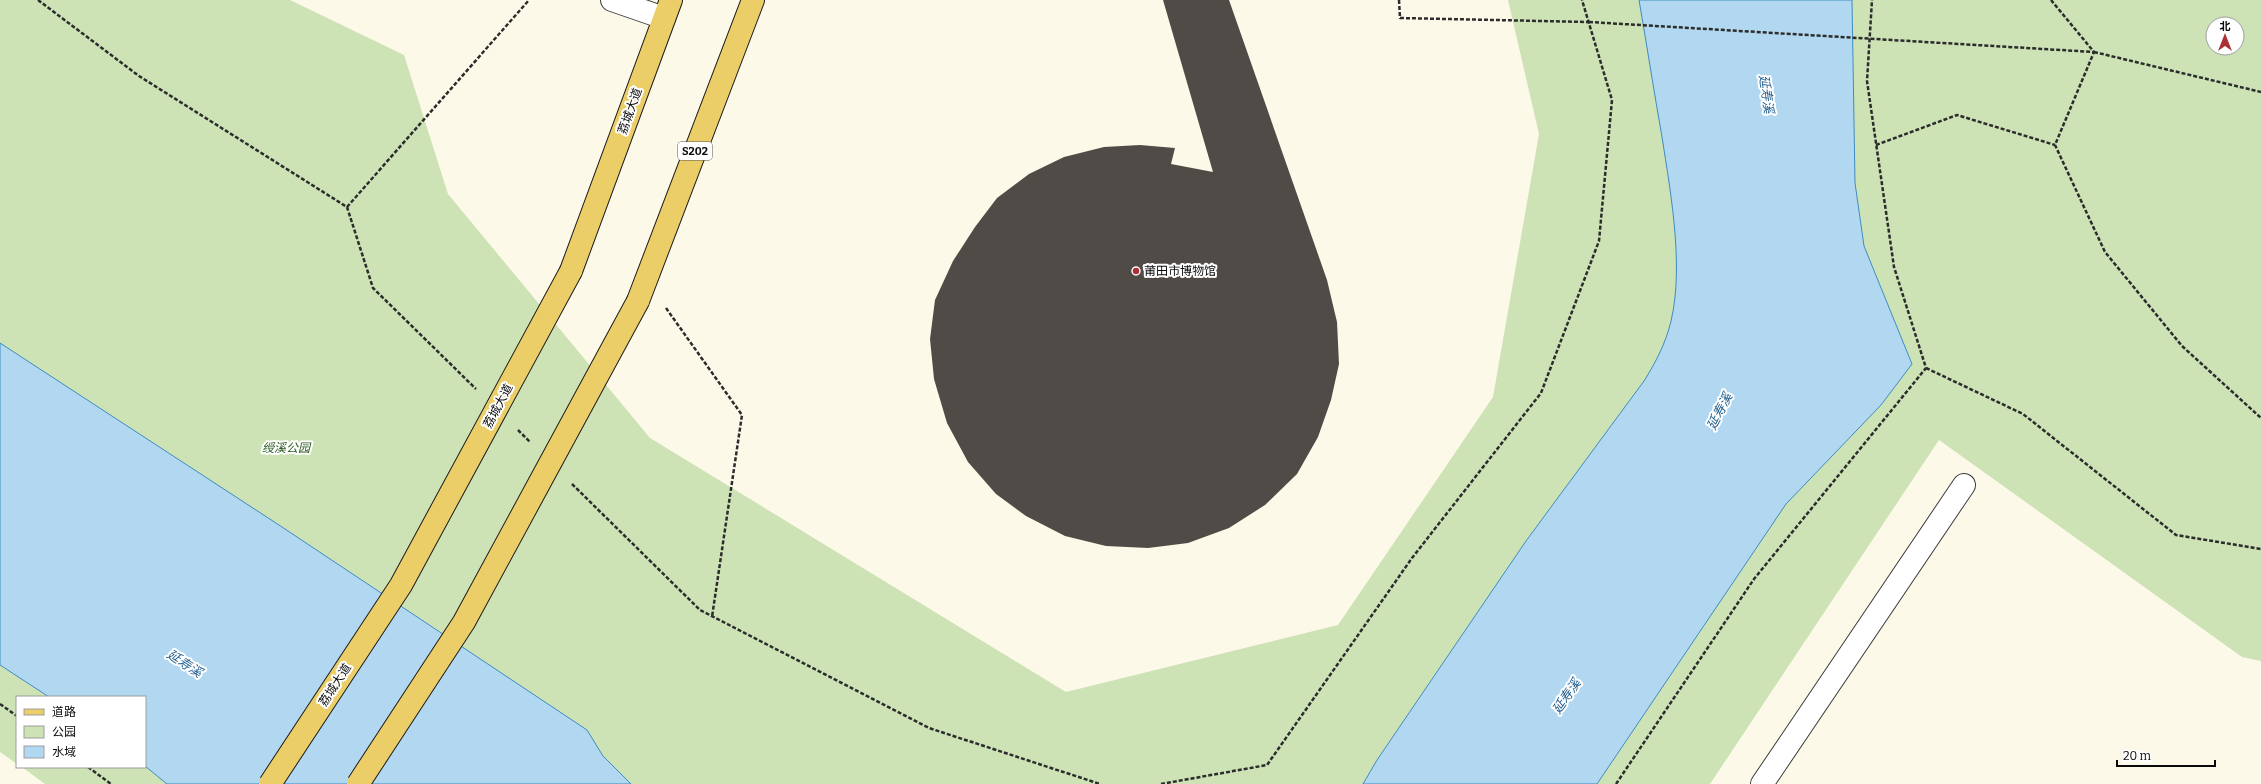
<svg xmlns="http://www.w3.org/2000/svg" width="2261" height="784" font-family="Bitter,'Noto Sans SC',serif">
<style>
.green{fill:#cde3b6;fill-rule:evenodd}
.water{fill:#b1d8f0;stroke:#3f8bc0}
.building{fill:#514b47}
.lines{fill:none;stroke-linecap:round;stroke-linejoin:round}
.tertiary-casing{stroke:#3d3d3d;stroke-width:24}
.primary-casing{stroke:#1b1b1b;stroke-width:24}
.path{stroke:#2c2c2c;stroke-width:2.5;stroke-dasharray:4 2;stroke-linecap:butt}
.tertiary{stroke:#fff;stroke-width:22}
.primary{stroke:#ecce69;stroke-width:22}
.primary-bridge-casing{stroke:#1b1b1b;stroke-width:24;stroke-linecap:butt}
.path-bridge{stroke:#2c2c2c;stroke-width:2.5;stroke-dasharray:4 2;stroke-linecap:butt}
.primary-bridge{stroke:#ecce69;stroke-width:22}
.poi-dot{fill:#ac2f33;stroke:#fff;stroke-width:1.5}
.labels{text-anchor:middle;stroke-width:4;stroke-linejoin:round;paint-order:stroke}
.shield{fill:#fff;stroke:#545454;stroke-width:1}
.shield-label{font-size:11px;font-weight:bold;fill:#0a0a0a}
.street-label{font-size:12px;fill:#0a0a0a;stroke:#fff}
.poi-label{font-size:12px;fill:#0a0a0a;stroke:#fff;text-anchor:start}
.park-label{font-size:12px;font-style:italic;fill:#2c5a21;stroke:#fff}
.water-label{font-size:13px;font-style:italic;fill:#1f5d8f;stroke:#fff}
</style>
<rect width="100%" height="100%" fill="#fdf9e8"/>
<path class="green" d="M0,0H290L404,55L448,194L650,438L1066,692L1338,625L1493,397L1539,134L1508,0H2261V661L2242,657L1939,440L1710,784H45L22,767H145V697H17V764L0,752ZM2213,24H2237V48H2213Z"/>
<g class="water">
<path d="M1639,0H1852L1855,183L1864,246L1912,364L1881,405L1786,504L1597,784H1363L1377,760L1526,541L1644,381C1654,365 1662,350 1668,332C1686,276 1671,195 1662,137C1654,92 1647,46 1639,0Z"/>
<polygon points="0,343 282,527 587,730 603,756 631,784 167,784 145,766 145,697 49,697 0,665"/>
</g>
<polygon class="building" points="1163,0 1229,0 1327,280 1337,322 1339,364 1331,400 1318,437 1297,474 1265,505 1229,528 1188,543 1148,548 1106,546 1065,536 1026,516 996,494 968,462 947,423 934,379 930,339 935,300 953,261 975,227 997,198 1029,174 1064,157 1104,147 1140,145 1175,148 1171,164 1213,172"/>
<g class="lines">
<g class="tertiary-casing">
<g id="tertiary">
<polyline points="612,0 664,18"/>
<polyline points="1762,784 1964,485"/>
</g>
</g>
<g class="primary-casing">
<g id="primary">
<polyline points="571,271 671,0"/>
<polyline points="638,301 753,0"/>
</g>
</g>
<g class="path">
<polyline points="38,0 139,76 347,207 373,288 476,389"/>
<polyline points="1399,0 1400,18 1589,22"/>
<polyline points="2051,0 2094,52 2055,145 2105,252 2182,346 2261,418"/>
<polyline points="2094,52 2261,92"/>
<polyline points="1876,145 1957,115 2055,145"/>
<polyline points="347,207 529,0"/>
<polyline points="666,308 742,415 712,617"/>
<polyline points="1926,368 2023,414 2176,535 2261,549"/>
<polyline points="518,430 530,442"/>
<polyline points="572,484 700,610 929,728 1100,784"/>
<polyline points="0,704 17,716"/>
<polyline points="88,767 111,784"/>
<polyline points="1161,784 1267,765 1412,558 1541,393 1599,241 1612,100 1582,0"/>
<polyline points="1616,784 1754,579 1926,368 1894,267 1867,81 1872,0"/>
</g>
<use href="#tertiary" class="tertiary"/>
<use href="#primary" class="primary"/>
<g class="primary-bridge-casing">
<g id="primary-bridge">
<polyline points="270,784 401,585 571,271"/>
<polyline points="358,784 464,622 638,301"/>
</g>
</g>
<polyline class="path-bridge" points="1589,22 2094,52"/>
<use href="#primary-bridge" class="primary-bridge"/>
</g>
<circle class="poi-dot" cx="1136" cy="271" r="4"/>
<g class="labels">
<rect class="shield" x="678" y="142" width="34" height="18" rx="3"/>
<g class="shield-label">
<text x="695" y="155">S202</text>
</g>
<g class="street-label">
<text transform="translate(630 111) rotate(-70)" y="4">荔城大道</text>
<text transform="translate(498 406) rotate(-62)" y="4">荔城大道</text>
<text transform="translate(335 685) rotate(-57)" y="4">荔城大道</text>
</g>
<g class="poi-label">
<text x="1144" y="275">莆田市博物馆</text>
</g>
<g class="park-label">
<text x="286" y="452">绶溪公园</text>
</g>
<g class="water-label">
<text transform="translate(1767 94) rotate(82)" y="5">延寿溪</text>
<text transform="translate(1719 411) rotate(-63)" y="5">延寿溪</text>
<text transform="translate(185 663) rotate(33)" y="5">延寿溪</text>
<text transform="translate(1566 696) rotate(-55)" y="5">延寿溪</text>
</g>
</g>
<rect x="16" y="696" width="130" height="72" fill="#ffffff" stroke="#9d9d9d"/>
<rect x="24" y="709" width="20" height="6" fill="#ecce69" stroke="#9d9d9d"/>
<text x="52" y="716" font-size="12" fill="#0a0a0a">道路</text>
<rect x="24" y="726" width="20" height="12" fill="#cde3b6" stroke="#9d9d9d"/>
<text x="52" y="736" font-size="12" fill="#0a0a0a">公园</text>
<rect x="24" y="746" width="20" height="12" fill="#b1d8f0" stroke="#9d9d9d"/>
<text x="52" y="756" font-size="12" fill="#0a0a0a">水域</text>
<g transform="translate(2225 36)"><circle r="19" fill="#ffffff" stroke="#9d9d9d"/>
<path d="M0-3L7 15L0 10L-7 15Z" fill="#ac2f33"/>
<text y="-6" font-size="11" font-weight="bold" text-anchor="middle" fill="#0a0a0a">北</text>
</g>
<path d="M2117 760v6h98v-6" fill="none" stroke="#0a0a0a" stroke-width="2"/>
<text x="2123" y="760" font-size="12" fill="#0a0a0a" stroke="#ffffff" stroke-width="3" paint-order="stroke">20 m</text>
</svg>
